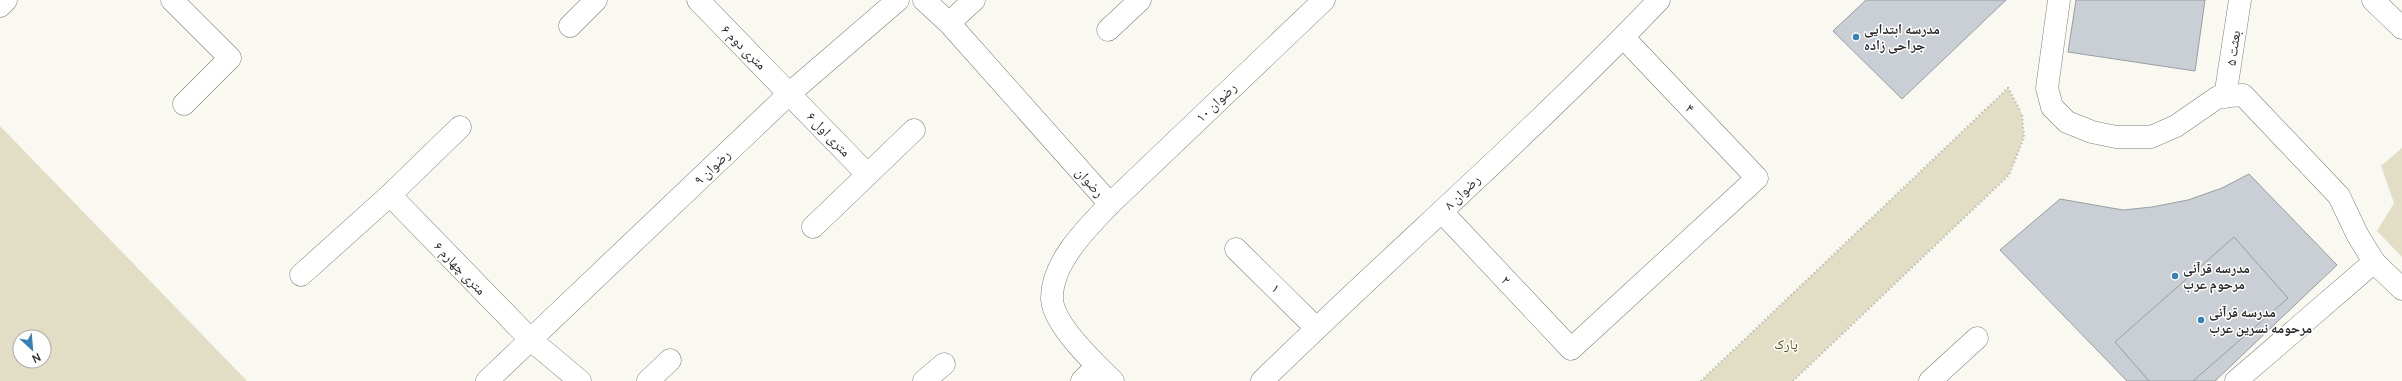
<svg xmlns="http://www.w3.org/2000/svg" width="2402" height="381" font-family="Manrope,'Noto Naskh Arabic',sans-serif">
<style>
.green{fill:#e2dec5;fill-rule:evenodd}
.building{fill:#c9cfd4;stroke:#989ea2}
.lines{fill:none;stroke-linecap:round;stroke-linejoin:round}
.minor-casing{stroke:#7f7e78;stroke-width:23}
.path{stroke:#b3b2ac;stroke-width:2.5;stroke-dasharray:1 3;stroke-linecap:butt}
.minor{stroke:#fff;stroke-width:22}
.poi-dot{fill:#3781b5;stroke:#fff;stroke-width:1.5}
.labels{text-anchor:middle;stroke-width:3;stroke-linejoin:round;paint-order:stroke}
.poi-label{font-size:14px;font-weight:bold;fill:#2b2a28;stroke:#fff;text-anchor:start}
.street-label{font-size:14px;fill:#2b2a28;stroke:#fff}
.park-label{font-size:14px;fill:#5b5111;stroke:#fff}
</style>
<rect width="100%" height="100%" fill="#f9f8f1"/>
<g class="green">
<polygon points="2008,88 2022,114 2024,137 2009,175 1793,381 1701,381"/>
<path d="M0,126L247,381H0ZM20,337H44V361H20Z"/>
<polygon points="2402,148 2402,257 2377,231 2394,203 2381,166"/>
</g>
<g class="building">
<polygon points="1866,0 2006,0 1902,99 1833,31"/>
<polygon points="2076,0 2205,0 2195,71 2068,52"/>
<polygon points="2249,174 2337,265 2215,381 2127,381 2000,250 2060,199 2123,210 2152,207 2188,200 2222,188"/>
<polygon points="2234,237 2288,298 2193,381 2149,381 2115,342"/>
</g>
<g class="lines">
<g class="minor-casing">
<g id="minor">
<polyline points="172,0 230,58 184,104"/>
<polyline points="698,0 867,174"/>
<polyline points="924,0 949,23 1110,204"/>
<polyline points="2059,0 2047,88 2052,107 2067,122 2092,132 2116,137 2151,137 2176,126 2218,97 2243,95 2339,196 2357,234 2374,262"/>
<polyline points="2373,0 2402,28"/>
<polyline points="0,6 6,0"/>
<polyline points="949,23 974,0"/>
<polyline points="570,26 596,0"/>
<polyline points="1108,30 1140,0"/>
<polyline points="2225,97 2240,0"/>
<polyline points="390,195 531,340 580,381"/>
<polyline points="1442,212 1571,349 1757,178 1623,37"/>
<polyline points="813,227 914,130"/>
<polyline points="1236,249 1316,328"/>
<polyline points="301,275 390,195 460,127"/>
<polyline points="487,381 790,93 898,0"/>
<polyline points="648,381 670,360"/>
<polyline points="924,381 944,364"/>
<polyline points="1082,381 1097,366"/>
<path d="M1113,381C1095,364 1053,324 1052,299C1051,263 1087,228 1110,204L1324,0"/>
<path d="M1262,381C1393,253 1532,133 1659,0"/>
<polyline points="1930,381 1977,338"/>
<polyline points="2236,381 2374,262 2402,289"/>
</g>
</g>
<g class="path">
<polyline points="1701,381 2008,88 2021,112"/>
<polyline points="1793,381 2009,175 2024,137 2022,115"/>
</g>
<use href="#minor" class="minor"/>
</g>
<g class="poi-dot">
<circle cx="1856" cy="37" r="4"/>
<circle cx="2175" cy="276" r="4"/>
<circle cx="2201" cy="320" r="4"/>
</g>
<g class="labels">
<g class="poi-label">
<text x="1864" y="34">مدرسه ابتدایی<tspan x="1864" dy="16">جراحی زاده</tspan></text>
<text x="2183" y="273">مدرسه قرآنی<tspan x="2183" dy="16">مرحوم عرب</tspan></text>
<text x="2209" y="317">مدرسه قرآنی<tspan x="2209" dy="16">مرحومه نسرین عرب</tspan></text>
</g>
<g class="street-label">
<text transform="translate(744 47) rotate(45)" y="5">۶ متری دوم</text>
<text transform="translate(2233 48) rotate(-82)" y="5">بعثت ۵</text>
<text transform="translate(1216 102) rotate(-44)" y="5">رضوان ۱۰</text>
<text transform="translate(1690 108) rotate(46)" y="5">۴</text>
<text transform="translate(829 134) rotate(46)" y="5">۶ متری اول</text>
<text transform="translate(712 167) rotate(-44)" y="5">رضوان ۹</text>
<text transform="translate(1090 182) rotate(48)" y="5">رضوان</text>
<text transform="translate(1462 192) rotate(-44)" y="5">رضوان ۸</text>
<text transform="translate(460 268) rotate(46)" y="5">۶ متری چهارم</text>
<text transform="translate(1506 280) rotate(47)" y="5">۲</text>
<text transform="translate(1276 288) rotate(45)" y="5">۱</text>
</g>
<g class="park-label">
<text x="1786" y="349">پارک</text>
</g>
</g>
<g transform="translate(32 349) rotate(154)"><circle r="19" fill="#ffffff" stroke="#aaaaa9"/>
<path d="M0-3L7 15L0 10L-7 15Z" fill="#3781b5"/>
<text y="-6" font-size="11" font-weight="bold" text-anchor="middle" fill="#2b2a28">N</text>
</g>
</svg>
